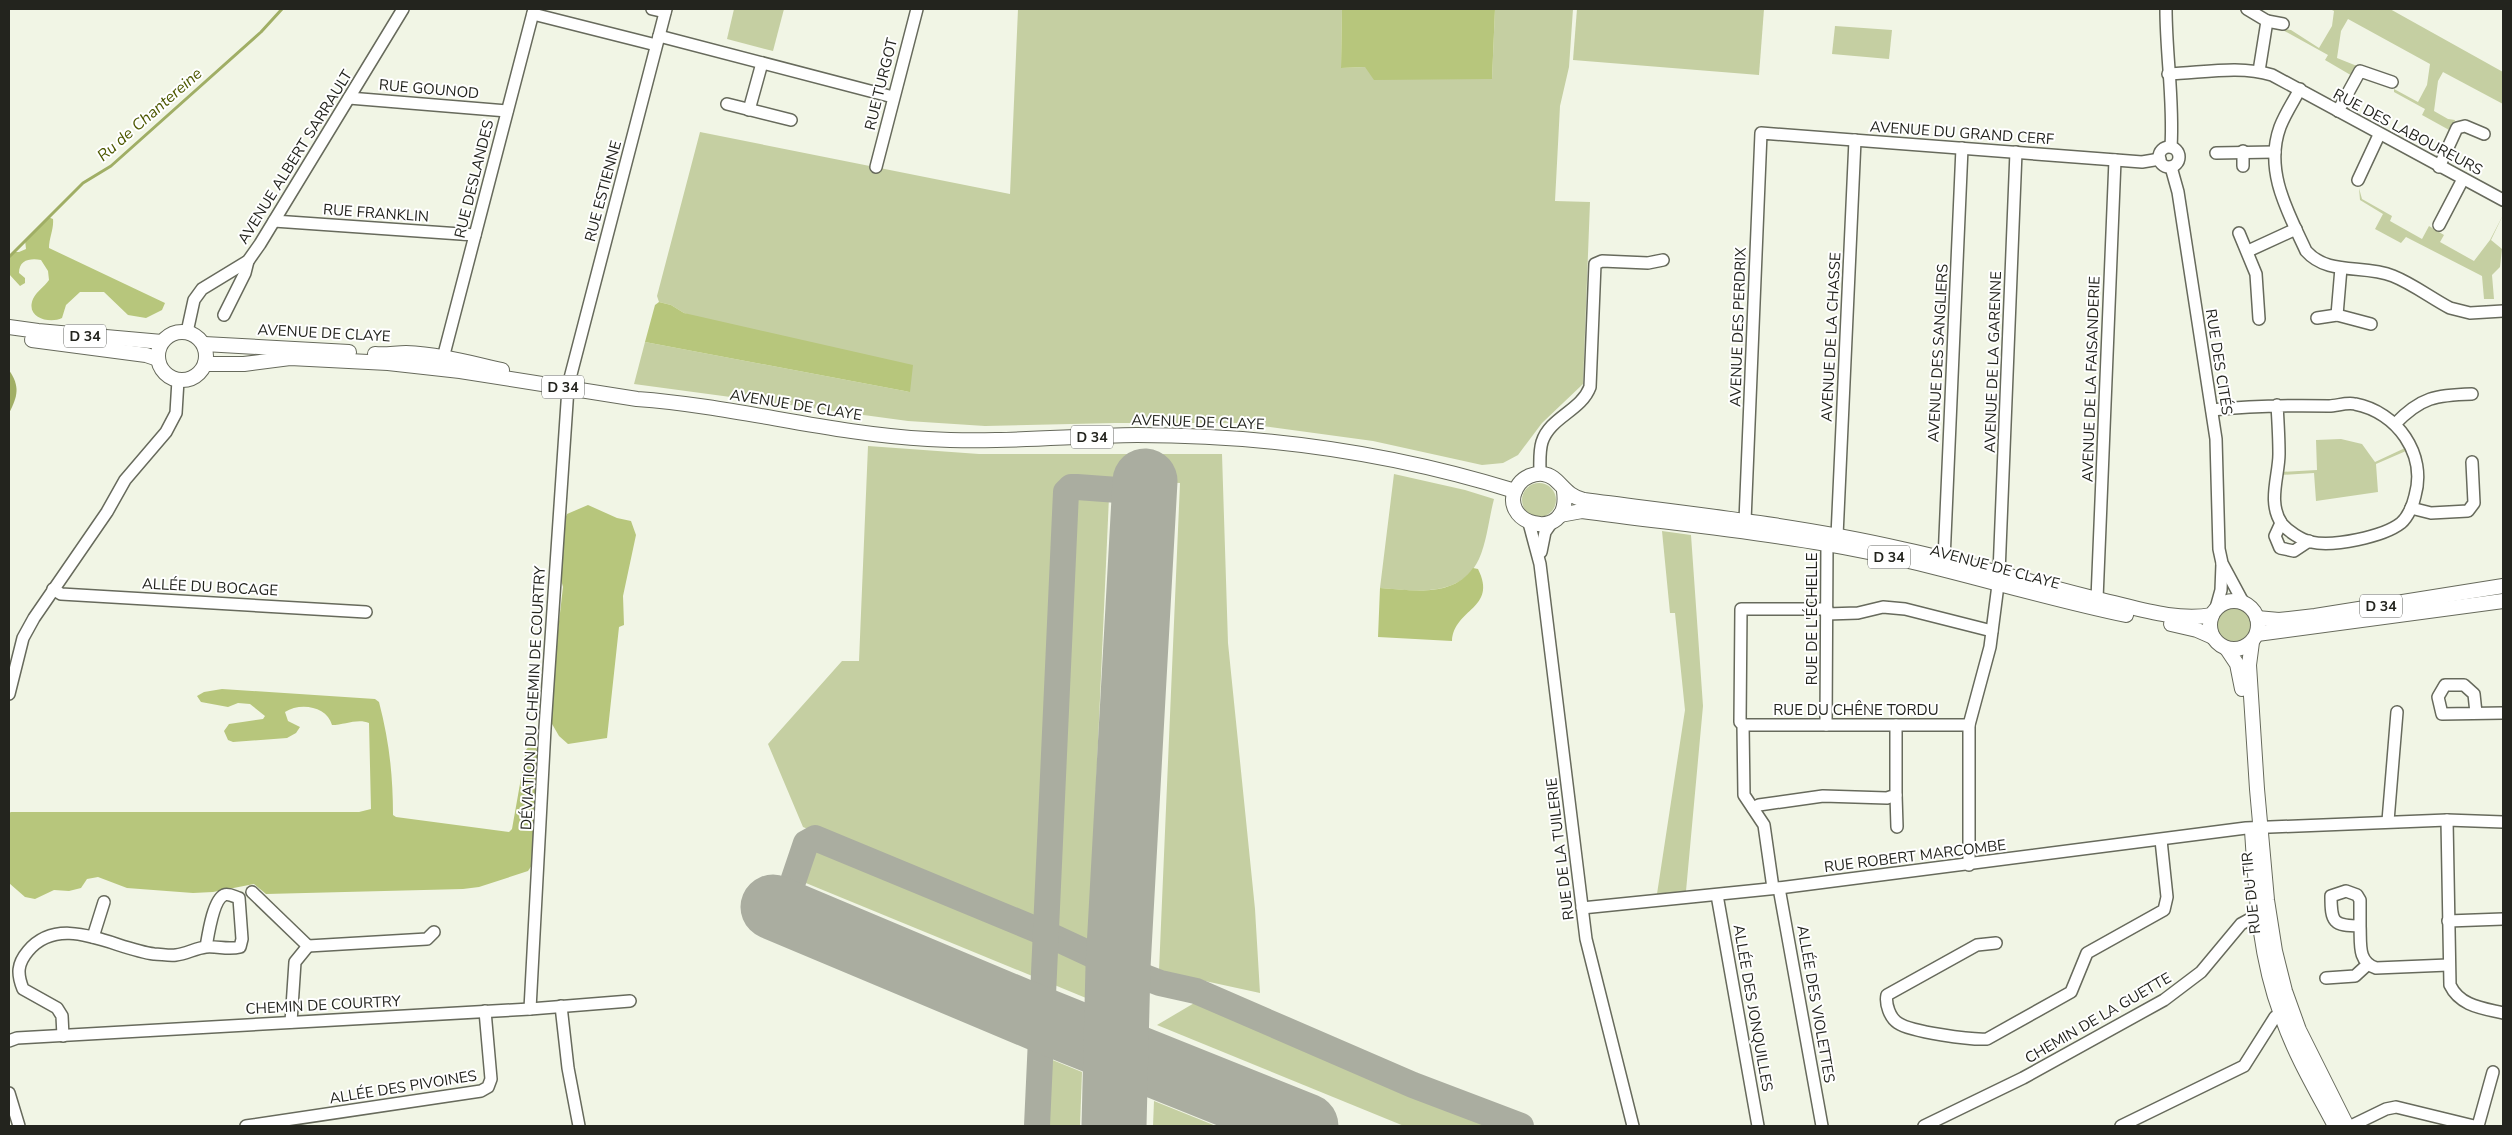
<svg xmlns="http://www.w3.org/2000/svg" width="2512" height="1135" font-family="'Nunito Sans',sans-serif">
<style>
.green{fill:#c5cfa2}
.forest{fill:#b7c67c}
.water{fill:#a0ae65}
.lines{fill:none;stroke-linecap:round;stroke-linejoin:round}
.stream{stroke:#a0ae65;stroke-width:3}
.taxiway{stroke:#aaada0;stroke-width:26}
.runway{stroke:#aaada0;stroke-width:65}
.minor-casing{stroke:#676a5c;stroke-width:14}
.major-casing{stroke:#676a5c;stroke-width:16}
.minor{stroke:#fff;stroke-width:11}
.major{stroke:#fff;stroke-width:14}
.labels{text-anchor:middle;stroke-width:4;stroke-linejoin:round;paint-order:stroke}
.shield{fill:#fff;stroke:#656662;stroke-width:1}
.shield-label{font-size:14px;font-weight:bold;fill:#23241e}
.street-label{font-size:15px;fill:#23241e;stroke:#fff}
.water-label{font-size:16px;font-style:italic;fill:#4d5800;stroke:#fff}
</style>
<rect width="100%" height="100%" fill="#f1f5e5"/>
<g class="green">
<polygon points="734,9 784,9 773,51 727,39"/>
<polygon points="1018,9 1342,9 1341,68 1365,67 1492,79 1495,9 1573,9 1569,67 1560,106 1555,201 1590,202 1583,384 1542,423 1518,455 1503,463 1482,465 1373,441 1241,423 1115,423 985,426 908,421 634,384 645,342 910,392 684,313 671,305 659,302 657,296 700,132 1010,194"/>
<polygon points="1577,9 1764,9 1759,75 1573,60"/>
<polygon points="2330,9 2390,9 2503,72 2503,104 2443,72 2438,81 2434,111 2448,119 2455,120 2451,131 2422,115 2425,109 2394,92 2394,89 2418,102 2427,85 2430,64 2348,19 2341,31 2337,58 2357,66 2354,77 2325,60 2328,55 2279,28 2291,30 2319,48 2332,26 2334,11"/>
<polygon points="1835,26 1892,30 1889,59 1832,54"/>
<polygon points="2359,188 2362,199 2392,216 2390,221 2422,239 2429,226 2444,235 2440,242 2474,261 2490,240 2503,215 2491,240 2502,249 2500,267 2492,275 2494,299 2484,299 2482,276 2406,237 2401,243 2375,229 2383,214 2360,200"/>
<polygon points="2341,439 2362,444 2375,462 2405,448 2406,451 2376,464 2378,492 2316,501 2314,473 2281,475 2281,472 2317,470 2316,440"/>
<polygon points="868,446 979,454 1222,454 1228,643 1255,909 1260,993 1159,971 1180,483 1073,479 1065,480 1057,496 1041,924 803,827 768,744 842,661 859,661"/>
<path d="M1394,474L1465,490L1494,499C1489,518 1487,541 1479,559C1461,598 1415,591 1380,588Z"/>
<circle cx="1539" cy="500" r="17"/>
<polygon points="1074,497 1109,497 1089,944 1055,929"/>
<polygon points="1662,531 1691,535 1703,706 1686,891 1657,894 1685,710 1675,613 1670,613"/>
<circle cx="2233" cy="625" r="18"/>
<polygon points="813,847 1038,937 1037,978 801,881"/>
<polygon points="1054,943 1088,960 1086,998 1052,984"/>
<polygon points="1196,1002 1500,1126 1404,1126 1157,1025"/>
<polygon points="1050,1059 1082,1072 1080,1126 1047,1126"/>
<polygon points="1154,1101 1216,1126 1153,1126"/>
</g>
<g class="forest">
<polygon points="1342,9 1495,9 1492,79 1374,80 1365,67 1341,68"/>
<path d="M48,217L53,219C54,229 49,238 49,248L165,303L162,310L146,318L128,315L104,292H80L66,305L62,318C50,324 25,318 33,299C36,292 44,287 49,280L48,271L41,260C30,258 19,260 19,273L25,278V283L20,286L9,274V257L14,252H19L26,249L25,240Z"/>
<polygon points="659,302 671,305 684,313 913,365 910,392 645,342 655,305"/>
<polygon points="588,505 617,518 631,521 636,535 623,596 624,625 619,627 607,738 568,744 559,736 548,717 563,587 556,561 557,539 567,514"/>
<path d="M1473,568L1478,569C1498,609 1454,608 1452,641L1378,637L1380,588C1412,590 1452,598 1473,568Z"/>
<path d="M222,689L375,699L379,702C389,740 393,775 393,815L396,817L509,832L512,829L526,750L532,742L535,743L539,757L534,862L528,871L479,887L463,889L266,894L254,884L213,892L193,893L127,888L98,877L87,879L81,888L69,891L54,890L35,899L25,897L9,883V813L11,812H359L371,809L369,723C358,718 344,725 332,725C327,706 300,702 285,712L288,721L300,727L296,733L287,738L233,742L228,740L224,731L229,724L263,719L265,716L250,704L238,703L228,707L201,702L197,696L204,692Z"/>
</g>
<path class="water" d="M9,370C20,386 18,396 9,413Z"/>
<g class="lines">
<polyline class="stream" points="9,257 83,183 111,166 261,32 282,9"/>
<g class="taxiway">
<polyline points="783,911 806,843 815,838 1047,934 1118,967 1160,983 1196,991 1413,1085 1521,1126"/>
<polyline points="1037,1126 1066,492 1071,487 1077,487 1145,492"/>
</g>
<g class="runway">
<polyline points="773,907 1042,1020 1306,1126"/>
<polyline points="1114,1126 1118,967 1145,481"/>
</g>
<g class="minor-casing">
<g id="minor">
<polyline points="652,9 665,12"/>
<path d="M2166,9C2166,55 2174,101 2171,147"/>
<polyline points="2247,9 2267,21 2259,71"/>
<polyline points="533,14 656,45"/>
<polyline points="2267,21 2283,24"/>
<polyline points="659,36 893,97"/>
<path d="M2168,74C2202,73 2239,65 2272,75L2503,200"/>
<path d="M2300,89C2293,102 2285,114 2280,127C2264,171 2288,212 2306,251C2328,276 2363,264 2393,276C2413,284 2431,298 2450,308L2470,313L2503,311"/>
<polyline points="349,98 507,111"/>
<polyline points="727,104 791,120"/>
<polyline points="749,110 762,63"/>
<polyline points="2338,111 2360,71 2392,82"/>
<circle cx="2169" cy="157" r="10"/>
<polyline points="2243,151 2243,166"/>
<polyline points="2216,153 2275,152"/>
<polyline points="876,167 917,9"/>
<polyline points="2171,167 2178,192 2216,439 2219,549 2222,563 2243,602"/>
<polyline points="2439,167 2457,128 2465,126 2484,134"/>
<polyline points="2358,180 2379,135"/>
<polyline points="274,221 475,235"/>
<polyline points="2439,225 2463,179"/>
<polyline points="2239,233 2256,274 2259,319"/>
<polyline points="2248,251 2296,229"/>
<polyline points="224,315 245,273 248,261"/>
<polyline points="2337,315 2341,268"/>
<polyline points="2317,318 2337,315 2371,324"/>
<polyline points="187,332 194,300 202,289 248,261 260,244 403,9"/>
<polyline points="443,358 534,9"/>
<polyline points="569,382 666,9"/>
<path d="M2212,410C2251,406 2289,405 2329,406C2337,406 2346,402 2355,404C2397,412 2427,454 2415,496C2413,505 2408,517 2401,523C2383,537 2333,547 2311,542C2301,540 2288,531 2282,524C2267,503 2279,476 2279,454C2279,437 2278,421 2277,405"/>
<path d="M2395,424C2421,397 2436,395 2472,394"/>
<path d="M1540,473C1540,463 1539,452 1542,442C1550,417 1581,411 1590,387L1595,264L1602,261L1648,263L1663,260"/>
<polyline points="2411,508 2431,513 2468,511 2474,503 2472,462"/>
<polyline points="1745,521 1761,133 2142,162 2160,159"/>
<polyline points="1529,523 1540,564 1586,939 1633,1126"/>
<polyline points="2281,523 2275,536 2280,548 2294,551 2309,541"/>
<polyline points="1837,536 1855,140"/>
<polyline points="1541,552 1545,532 1552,522"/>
<polyline points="1944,560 1962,148"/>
<polyline points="1999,573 2016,152"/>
<polyline points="53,589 61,594 366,612"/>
<polyline points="2097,599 2115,160"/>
<polyline points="2216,608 2221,590 2222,564"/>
<polyline points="1827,614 1858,613 1883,607 1905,609 1992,631"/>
<polyline points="9,694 23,638 34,618 107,512 125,480 166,432 176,413 178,380"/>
<polyline points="2476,713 2474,694 2464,685 2445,685 2438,697 2442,714 2503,713"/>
<polyline points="1743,725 1969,725"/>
<polyline points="1826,725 1827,544"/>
<polyline points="1896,795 1897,827"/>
<polyline points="1753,808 1759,805 1823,796 1887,798 1896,795 1896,725"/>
<path d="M2447,820L2450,985C2460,1006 2482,1008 2503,1013"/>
<polyline points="2388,821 2397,712"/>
<polyline points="1969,865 1969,725 1990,647 1998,585"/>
<polyline points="1773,888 1764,825 1744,795 1743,725 1740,722 1741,609 1827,609"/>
<polyline points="1779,888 1822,1126"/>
<polyline points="252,892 308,946"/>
<polyline points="1717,895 1758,1126"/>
<polyline points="1582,908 1779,888 2246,828 2447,820 2503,822"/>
<polyline points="2448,921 2503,919"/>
<path d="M2360,926V900L2357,895L2346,891L2331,896C2331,922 2333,926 2360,926C2361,943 2357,962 2376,968L2448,965"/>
<polyline points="93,937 104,902"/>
<path d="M1996,943L1977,945L1887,995C1885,1004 1890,1018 1898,1023C1911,1032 1971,1040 1987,1039L2071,992L2087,953L2164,910L2167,897L2161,840"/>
<polyline points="308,946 427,939 434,932"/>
<polyline points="2326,978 2355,976 2367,965"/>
<polyline points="561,1006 568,1068 579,1126"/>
<polyline points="530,1009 545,728 568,388"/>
<polyline points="291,1022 295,962 308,946"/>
<path d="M63,1036L62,1016L57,1008L23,989C17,974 17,964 28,951C61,912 114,949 154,954C161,954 169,956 176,955C186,954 196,948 206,947C218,946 228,950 240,947L242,939L239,898C235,897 229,893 224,895C213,900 208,936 206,947"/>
<polyline points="9,1041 17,1038 530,1009 630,1001"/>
<polyline points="9,1093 19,1126"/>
<polyline points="246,1126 481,1091 488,1087 491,1079 485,1011"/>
<polyline points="1924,1126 2023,1078 2164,1000 2201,972 2241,924 2252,918 2267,915"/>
<polyline points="2121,1126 2244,1066 2275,1017 2288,1012"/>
<polyline points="2351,1126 2386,1109 2396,1107 2474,1126"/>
<polyline points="2478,1126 2493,1072"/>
</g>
</g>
<g class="major-casing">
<g id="major">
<polyline points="9,327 38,331 162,342"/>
<circle cx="182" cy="356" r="24"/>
<polyline points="32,340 146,355 158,359"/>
<polyline points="204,344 349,352"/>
<path d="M375,354C386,355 396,353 406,353C439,354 470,363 502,370"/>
<path d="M205,364H244L290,358L388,363L460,371L637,399C735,406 830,434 928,439C998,443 1068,436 1137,435C1265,435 1393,453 1515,491"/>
<path d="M1564,491C1572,547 1491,523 1519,484C1524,477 1534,473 1543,474C1560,476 1562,495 1584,500C1690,514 1798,525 1902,549C1968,563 2032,583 2097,599C2134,607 2175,622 2212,615"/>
<path d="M1560,515L1582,511C1663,522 1746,530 1827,544C1928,561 2025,594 2126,615"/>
<circle cx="2234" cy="625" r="24"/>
<polyline points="2257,618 2279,620 2315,616 2503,586"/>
<polyline points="2171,624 2197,630 2213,637"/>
<polyline points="2257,634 2503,601"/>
<polyline points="2252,642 2249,665 2257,789 2267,900 2275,951 2285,991 2299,1030 2347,1126"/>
<polyline points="2227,649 2237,664 2242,689"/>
<path d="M2252,830C2256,893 2259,957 2282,1017C2295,1055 2316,1090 2335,1126"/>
</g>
</g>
<use href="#minor" class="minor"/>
<use href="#major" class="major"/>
</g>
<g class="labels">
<g class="shield">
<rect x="64" y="324.5" width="42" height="23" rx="4"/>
<rect x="542" y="375.5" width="42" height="23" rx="4"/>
<rect x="1071" y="425.5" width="42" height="23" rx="4"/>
<rect x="1868" y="545.5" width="42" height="23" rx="4"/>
<rect x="2360" y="594.5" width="42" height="23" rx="4"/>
</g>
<g class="shield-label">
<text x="85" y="341">D 34</text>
<text x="563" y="392">D 34</text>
<text x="1092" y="442">D 34</text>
<text x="1889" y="562">D 34</text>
<text x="2381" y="611">D 34</text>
</g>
<g class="street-label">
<text transform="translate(881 84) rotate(-76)" y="5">RUE TURGOT</text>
<text transform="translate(429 89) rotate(5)" y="5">RUE GOUNOD</text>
<text transform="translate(2408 132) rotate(28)" y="5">RUE DES LABOUREURS</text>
<text transform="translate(1962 133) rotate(4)" y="5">AVENUE DU GRAND CERF</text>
<text transform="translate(295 157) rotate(-58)" y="5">AVENUE ALBERT SARRAULT</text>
<text transform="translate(474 179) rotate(-76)" y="5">RUE DESLANDES</text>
<text transform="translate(603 191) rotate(-75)" y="5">RUE ESTIENNE</text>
<text transform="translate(376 213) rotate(4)" y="5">RUE FRANKLIN</text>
<text transform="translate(1738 327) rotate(-88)" y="5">AVENUE DES PERDRIX</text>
<text transform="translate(324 333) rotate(3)" y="5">AVENUE DE CLAYE</text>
<text transform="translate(1831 337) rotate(-87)" y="5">AVENUE DE LA CHASSE</text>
<text transform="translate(1938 353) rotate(-87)" y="5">AVENUE DES SANGLIERS</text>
<text transform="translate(1993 362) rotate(-88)" y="5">AVENUE DE LA GARENNE</text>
<text transform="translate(2219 362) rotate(81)" y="5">RUE DES CITÉS</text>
<text transform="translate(2091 379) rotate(-88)" y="5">AVENUE DE LA FAISANDERIE</text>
<text transform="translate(796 405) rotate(9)" y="5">AVENUE DE CLAYE</text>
<text transform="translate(1198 422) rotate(2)" y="5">AVENUE DE CLAYE</text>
<text transform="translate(1995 567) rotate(15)" y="5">AVENUE DE CLAYE</text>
<text transform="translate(210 587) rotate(3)" y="5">ALLÉE DU BOCAGE</text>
<text transform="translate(1812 619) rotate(-90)" y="5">RUE DE L'ÉCHELLE</text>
<text transform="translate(533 698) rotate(-87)" y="5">DÉVIATION DU CHEMIN DE COURTRY</text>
<text x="1856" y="715">RUE DU CHÊNE TORDU</text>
<text transform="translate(1560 849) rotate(-97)" y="5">RUE DE LA TUILERIE</text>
<text transform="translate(1915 856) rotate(-7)" y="5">RUE ROBERT MARCOMBE</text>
<text transform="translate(2251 893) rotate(-96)" y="5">RUE DU TIR</text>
<text transform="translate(1816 1004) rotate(80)" y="5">ALLÉE DES VIOLETTES</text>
<text transform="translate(323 1005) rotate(-3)" y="5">CHEMIN DE COURTRY</text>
<text transform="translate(1753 1008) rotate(80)" y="5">ALLÉE DES JONQUILLES</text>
<text transform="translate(2098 1018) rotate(-30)" y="5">CHEMIN DE LA GUETTE</text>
<text transform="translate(403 1087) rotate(-9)" y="5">ALLÉE DES PIVOINES</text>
</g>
<g class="water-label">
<text transform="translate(149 114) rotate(-41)" y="6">Ru de Chantereine</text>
</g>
</g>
<rect width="2512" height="1135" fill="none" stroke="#23241e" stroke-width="20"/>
</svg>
